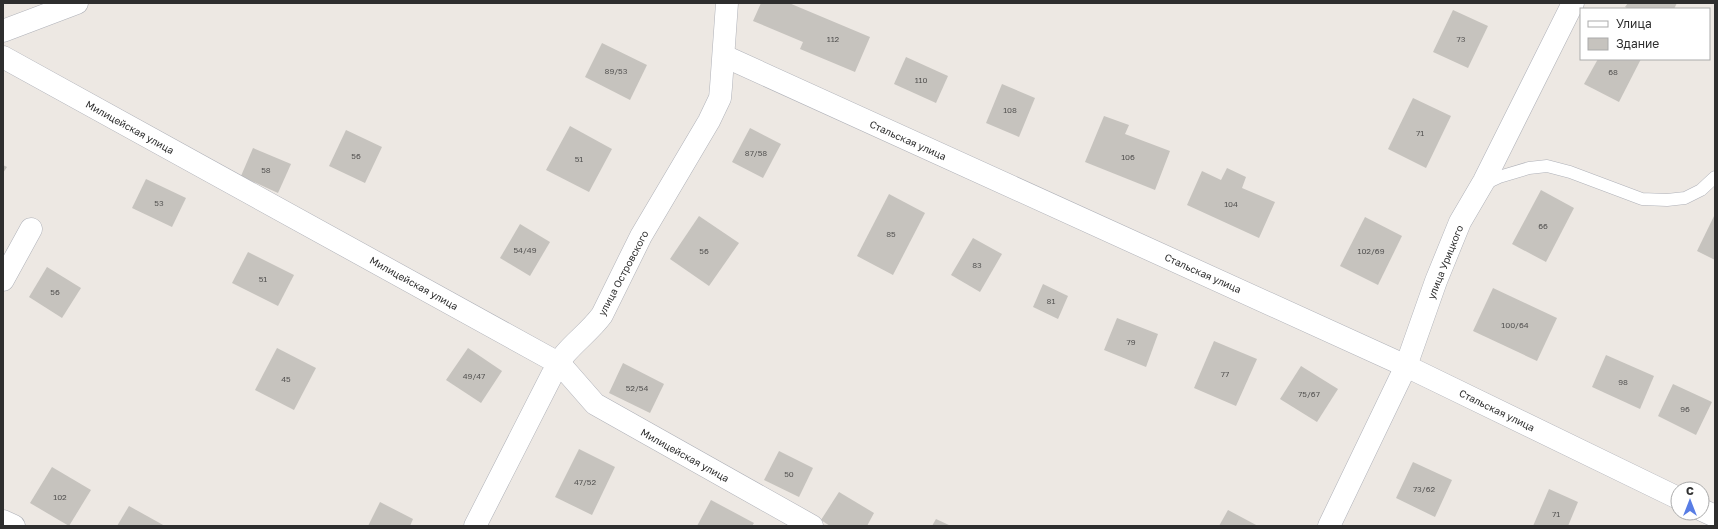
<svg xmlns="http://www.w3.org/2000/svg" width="1718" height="529" font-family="'Golos Text',sans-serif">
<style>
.building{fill:#c6c3be}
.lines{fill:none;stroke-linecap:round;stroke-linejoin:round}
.service-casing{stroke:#afb1b8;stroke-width:13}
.minor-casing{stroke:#afb1b8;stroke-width:23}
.service{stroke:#fff;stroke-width:12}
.minor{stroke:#fff;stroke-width:22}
.labels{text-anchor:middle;stroke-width:3;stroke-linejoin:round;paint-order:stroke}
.number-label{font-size:8px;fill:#545352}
.street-label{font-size:10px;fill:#2e2e2e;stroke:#fff}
</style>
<rect width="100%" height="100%" fill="#ede8e3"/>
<g class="building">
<polygon points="761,3 789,3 870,37 855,72 800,49 803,42 753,21"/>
<polygon points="1628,3 1677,3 1674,9 1629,9 1625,7"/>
<polygon points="1453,10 1488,26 1468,68 1433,52"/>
<polygon points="602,43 647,65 630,100 585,77"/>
<polygon points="906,57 948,76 936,103 894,84"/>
<polygon points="1598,59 1641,59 1619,102 1584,84"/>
<polygon points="1002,84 1035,98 1019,137 986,123"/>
<polygon points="1413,98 1451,116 1426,168 1388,149"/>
<polygon points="1104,116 1129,125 1125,134 1170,151 1155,190 1085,162"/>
<polygon points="570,126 612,149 589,192 546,170"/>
<polygon points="750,128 781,144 763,178 732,162"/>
<polygon points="346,130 382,147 365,183 329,166"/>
<polygon points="253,148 291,164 278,193 241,176"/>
<polygon points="3,165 7,167 3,173"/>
<polygon points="1227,168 1246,177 1242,188 1275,202 1259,238 1187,205 1202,171 1221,180"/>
<polygon points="146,179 186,198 172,227 132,208"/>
<polygon points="1541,190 1574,208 1546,262 1512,244"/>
<polygon points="889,194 925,213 893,275 857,256"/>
<polygon points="1715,214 1715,260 1697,251"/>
<polygon points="699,216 739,243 709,286 670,259"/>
<polygon points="1365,217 1402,236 1378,285 1340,266"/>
<polygon points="520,224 550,242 530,276 500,258"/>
<polygon points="973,238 1002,254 980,292 951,275"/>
<polygon points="248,252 294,275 278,306 232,283"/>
<polygon points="47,267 81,288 62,318 29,297"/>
<polygon points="1043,284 1068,296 1058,319 1033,307"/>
<polygon points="1493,288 1557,318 1537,361 1473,331"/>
<polygon points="1117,318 1158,334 1146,367 1104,350"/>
<polygon points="1214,341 1257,359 1236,406 1194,388"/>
<polygon points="277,348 316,368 294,410 255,390"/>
<polygon points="468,348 502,371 481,403 446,380"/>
<polygon points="1606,355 1654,376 1640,409 1592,387"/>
<polygon points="623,363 664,384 650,413 609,393"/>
<polygon points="1301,366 1338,389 1317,422 1280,399"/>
<polygon points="1673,384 1712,402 1696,435 1658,416"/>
<polygon points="579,449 615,467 592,515 555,497"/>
<polygon points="779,451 813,468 799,497 764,480"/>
<polygon points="1413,462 1452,480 1435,517 1396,498"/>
<polygon points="52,467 91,490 69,526 30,503"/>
<polygon points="1549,489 1578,502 1568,526 1533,526"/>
<polygon points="839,492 874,513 867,526 830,526 821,520"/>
<polygon points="711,500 754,523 752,526 697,526"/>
<polygon points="380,502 413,519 410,526 368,526"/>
<polygon points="129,506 165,526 117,526"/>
<polygon points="1228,510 1258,526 1219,526"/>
<polygon points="936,519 951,526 932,526"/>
</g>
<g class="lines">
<g class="service-casing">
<polyline id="service" points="1484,184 1499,177 1529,168 1547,166 1570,172 1642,199 1667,200 1685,198 1701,190 1715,177"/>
</g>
<g class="minor-casing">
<g id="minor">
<polyline points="3,31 77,3"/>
<polyline points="724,56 1406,366 1678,498"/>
<polyline points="3,57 560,364 595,404 812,526"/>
<polyline points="3,280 31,229"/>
<polyline points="1702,510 1715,516"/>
<polyline points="3,521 14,526"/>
<path d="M475,526L552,375C557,368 560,360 565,354C577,340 591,330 602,315L641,236L709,121L720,98L721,87L727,3"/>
<polyline points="1329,526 1406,366 1436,281 1460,222 1484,181 1573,3"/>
</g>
</g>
<use href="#service" class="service"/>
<use href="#minor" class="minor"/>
</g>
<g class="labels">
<g class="number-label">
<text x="833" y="42">112</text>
<text x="1461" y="42">73</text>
<text x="616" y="74">89/53</text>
<text x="1613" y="75">68</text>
<text x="921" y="83">110</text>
<text x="1010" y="113">108</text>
<text x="1420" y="136">71</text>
<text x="756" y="156">87/58</text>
<text x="356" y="159">56</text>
<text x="1128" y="160">106</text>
<text x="579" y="162">51</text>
<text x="266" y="173">58</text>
<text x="159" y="206">53</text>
<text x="1231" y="207">104</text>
<text x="1543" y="229">66</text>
<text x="891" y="237">85</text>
<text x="525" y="253">54/49</text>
<text x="704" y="254">56</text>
<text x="1371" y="254">102/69</text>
<text x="977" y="268">83</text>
<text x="263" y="282">51</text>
<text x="55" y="295">56</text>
<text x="1051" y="304">81</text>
<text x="1515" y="328">100/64</text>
<text x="1131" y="345">79</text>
<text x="1225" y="377">77</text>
<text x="474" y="379">49/47</text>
<text x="286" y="382">45</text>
<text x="1623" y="385">98</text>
<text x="637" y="391">52/54</text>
<text x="1309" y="397">75/67</text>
<text x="1685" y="412">96</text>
<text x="789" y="477">50</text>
<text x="585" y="485">47/52</text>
<text x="1424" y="492">73/62</text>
<text x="60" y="500">102</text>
<text x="1556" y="517">71</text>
</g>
<g class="street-label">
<text transform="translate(130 127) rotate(29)" y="4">Милицейская улица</text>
<text transform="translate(908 140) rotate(24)" y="4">Стальская улица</text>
<text transform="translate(1445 262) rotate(-68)" y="4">улица Урицкого</text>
<text transform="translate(623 273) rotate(-62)" y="4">улица Островского</text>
<text transform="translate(1203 273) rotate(24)" y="4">Стальская улица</text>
<text transform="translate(414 283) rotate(29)" y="4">Милицейская улица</text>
<text transform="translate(1497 410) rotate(26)" y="4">Стальская улица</text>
<text transform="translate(685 455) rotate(29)" y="4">Милицейская улица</text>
</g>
</g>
<rect width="1718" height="529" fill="none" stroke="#2e2e2e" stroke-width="8"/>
<rect x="1580" y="8" width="130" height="52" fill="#ffffff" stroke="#ababab"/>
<rect x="1588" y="21" width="20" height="6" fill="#ffffff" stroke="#ababab"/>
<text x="1616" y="28" font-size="12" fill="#2e2e2e">Улица</text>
<rect x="1588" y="38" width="20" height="12" fill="#c6c3be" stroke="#ababab"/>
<text x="1616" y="48" font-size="12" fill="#2e2e2e">Здание</text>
<g transform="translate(1690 501)"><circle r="19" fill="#ffffff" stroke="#ababab"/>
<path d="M0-3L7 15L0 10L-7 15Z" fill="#587de5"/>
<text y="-6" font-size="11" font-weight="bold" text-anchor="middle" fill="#2e2e2e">С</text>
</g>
</svg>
